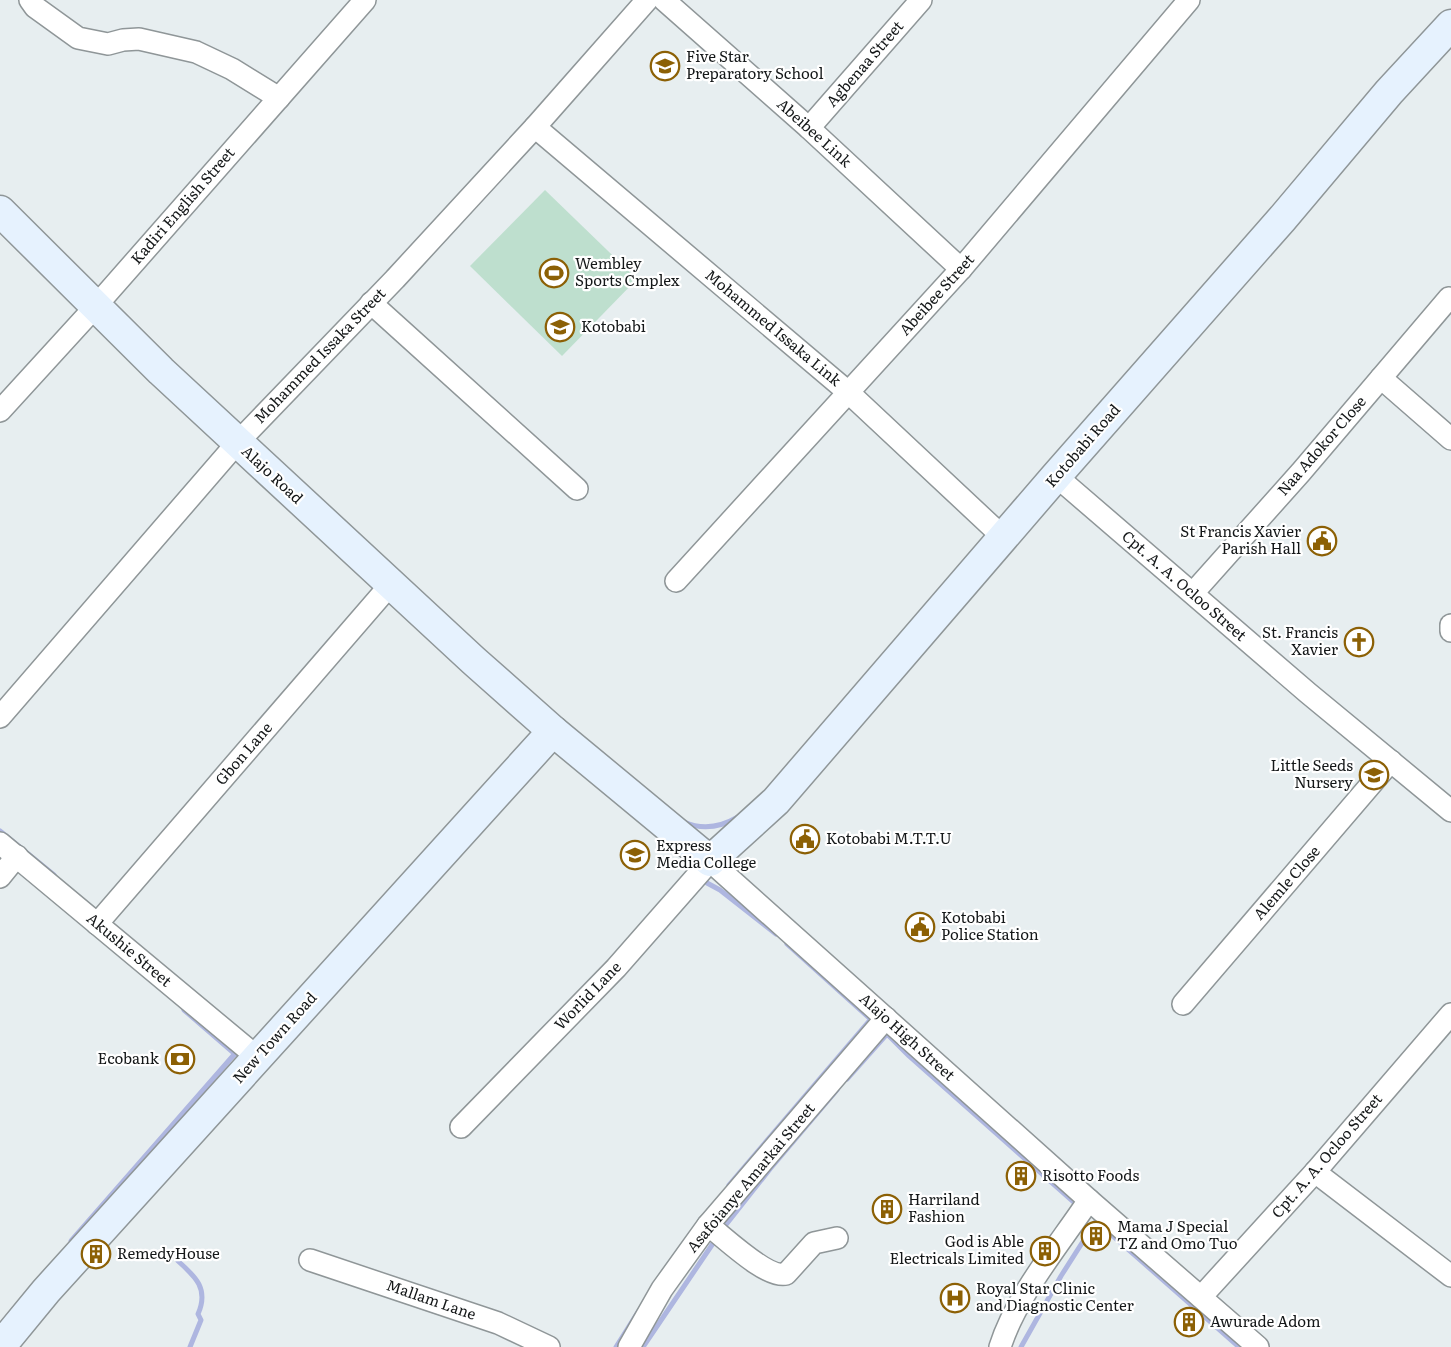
<svg xmlns="http://www.w3.org/2000/svg" width="1451" height="1347" font-family="Literata,serif">
<style>
.grass{fill:#bedfce}
.lines{fill:none;stroke-linecap:round;stroke-linejoin:round}
.stream{stroke:#aeb6e0;stroke-width:5}
.street-casing{stroke:#8f9698;stroke-width:24}
.secondary-casing{stroke:#8f9698;stroke-width:33}
.street{stroke:#fff;stroke-width:21}
.secondary{stroke:#e6f2fe;stroke-width:30}
.labels{text-anchor:middle;stroke-width:4.5;stroke-linejoin:round;paint-order:stroke}
.poi-label{font-size:15px;fill:#141718;stroke:#fff;text-anchor:start}
.street-label{font-size:15px;fill:#141718;stroke:#fff}
</style>
<rect width="100%" height="100%" fill="#e7eef0"/>
<polygon class="grass" points="545,190 637,279 562,356 470,266"/>
<g class="lines">
<g class="stream">
<path d="M684,822C702,830 721,827 738,817"/>
<polyline points="0,831 54,875"/>
<polyline points="707,883 720,890 776,934"/>
<polyline points="787,944 876,1024"/>
<polyline points="184,1010 235,1054"/>
<polyline points="883,1030 909,1056 1078,1206"/>
<polyline points="847,1079 887,1034"/>
<polyline points="729,1185 870,1020"/>
<polyline points="721,1231 770,1169 837,1090"/>
<polyline points="71,1241 239,1049"/>
<path d="M178,1261C196,1277 209,1289 198,1314L201,1320L190,1347"/>
<polyline points="616,1347 638,1312"/>
<polyline points="643,1347 716,1239"/>
<polyline points="1021,1347 1061,1276 1096,1221 1239,1347"/>
</g>
<g class="street-casing">
<g id="street">
<polyline points="30,0 35,7 78,38 108,44 123,40 139,39 196,52 232,69 279,98"/>
<polyline points="664,0 809,128 961,269"/>
<polyline points="535,127 848,392 1004,538"/>
<polyline points="809,128 921,0"/>
<polyline points="371,303 577,489"/>
<polyline points="1381,378 1451,439"/>
<polyline points="0,411 95,307 365,0"/>
<polyline points="1056,476 1308,693 1451,811"/>
<polyline points="676,581 961,269 1189,0"/>
<polyline points="1193,593 1301,472 1449,298"/>
<polyline points="1451,625 1451,631"/>
<polyline points="0,717 237,443 395,279 535,127 647,0"/>
<polyline points="0,843 257,1057"/>
<polyline points="0,877 17,856"/>
<polyline points="97,924 391,584"/>
<polyline points="1183,1004 1391,761"/>
<polyline points="461,1127 616,968 710,861 1089,1200 1258,1347"/>
<polyline points="1315,1172 1451,1276"/>
<path d="M708,1225C724,1237 767,1279 786,1274L814,1243L837,1238"/>
<polyline points="310,1260 498,1323 549,1347"/>
<polyline points="1201,1297 1315,1172 1451,1014"/>
<polyline points="629,1347 662,1289 708,1225 886,1018"/>
<path d="M1000,1347C1016,1296 1059,1245 1089,1200"/>
</g>
</g>
<g class="secondary-casing">
<g id="secondary">
<polyline points="0,211 161,371 474,661 553,731 710,861 776,801 1056,476 1282,219 1389,92 1451,25"/>
<polyline points="0,1347 46,1291 553,731"/>
</g>
</g>
<use href="#street" class="street"/>
<use href="#secondary" class="secondary"/>
</g>
<defs>
<g id="school-ring" transform="scale(1.5)"><circle r="9.5" fill="#fff" stroke="#8c6005" stroke-width="1.5"/><path d="M0-5L7-2L0 1L-7-2ZM-4 1L0 2.5L4 1V4Q0 6-4 4Z" fill="#8c6005"/></g>
<g id="stadium-ring" transform="scale(1.5)"><circle r="9.5" fill="#fff" stroke="#8c6005" stroke-width="1.5"/><path d="M0-5a6.5 5 0 1 0 0 10a6.5 5 0 1 0 0-10ZM-3.5-1.8h7v3.6h-7Z" fill="#8c6005"/></g>
<g id="civic-ring" transform="scale(1.5)"><circle r="9.5" fill="#fff" stroke="#8c6005" stroke-width="1.5"/><path d="M-.6-6.5H3V-4.5H.6V-3L4-1V1h2V6H-6V1h2V-1L-.6-3ZM-1.2 2.5V6h2.4V2.5Z" fill="#8c6005"/></g>
<g id="church-ring" transform="scale(1.5)"><circle r="9.5" fill="#fff" stroke="#8c6005" stroke-width="1.5"/><path d="M-1.2-6h2.4v3.5h3.3v2.4h-3.3V6h-2.4V-.1h-3.3v-2.4h3.3Z" fill="#8c6005"/></g>
<g id="university-ring" transform="scale(1.5)"><circle r="9.5" fill="#fff" stroke="#8c6005" stroke-width="1.5"/><path d="M0-5L7-2L0 1L-7-2ZM-4 1L0 2.5L4 1V4Q0 6-4 4Z" fill="#8c6005"/></g>
<g id="bank-ring" transform="scale(1.5)"><circle r="9.5" fill="#fff" stroke="#8c6005" stroke-width="1.5"/><path d="M-6-4H6V4H-6ZM0-2.3a2.3 2.3 0 1 0 0 4.6a2.3 2.3 0 1 0 0-4.6Z" fill="#8c6005"/></g>
<g id="building-ring" transform="scale(1.5)"><circle r="9.5" fill="#fff" stroke="#8c6005" stroke-width="1.5"/><path d="M-4-6H4V6H1V3H-1V6H-4ZM-2.5-4.3h1.7v1.8h-1.7ZM.8-4.3h1.7v1.8H.8ZM-2.5-1h1.7V.8h-1.7ZM.8-1h1.7V.8H.8Z" fill="#8c6005"/></g>
<g id="hospital-ring" transform="scale(1.5)"><circle r="9.5" fill="#fff" stroke="#8c6005" stroke-width="1.5"/><path d="M-5-5h3v3.5h4V-5h3V5h-3V1.5h-4V5h-3Z" fill="#8c6005"/></g>
</defs>
<g fill-rule="evenodd">
<use href="#school-ring" x="665" y="66"/>
<use href="#stadium-ring" x="554" y="273"/>
<use href="#school-ring" x="560" y="327"/>
<use href="#civic-ring" x="1322" y="541"/>
<use href="#church-ring" x="1359" y="642"/>
<use href="#school-ring" x="1374" y="775"/>
<use href="#civic-ring" x="805" y="839"/>
<use href="#university-ring" x="635" y="855"/>
<use href="#civic-ring" x="920" y="927"/>
<use href="#bank-ring" x="180" y="1059"/>
<use href="#building-ring" x="1021" y="1176"/>
<use href="#building-ring" x="887" y="1209"/>
<use href="#building-ring" x="1096" y="1236"/>
<use href="#building-ring" x="1045" y="1251"/>
<use href="#building-ring" x="96" y="1254"/>
<use href="#hospital-ring" x="955" y="1298"/>
<use href="#building-ring" x="1189" y="1322"/>
</g>
<g class="labels">
<g class="poi-label">
<text x="686" y="62">Five Star<tspan x="686" dy="17">Preparatory School</tspan></text>
<text x="575" y="269">Wembley<tspan x="575" dy="17">Sports Cmplex</tspan></text>
<text x="581" y="332">Kotobabi</text>
<text x="1301" y="537" text-anchor="end">St Francis Xavier<tspan x="1301" dy="17">Parish Hall</tspan></text>
<text x="1338" y="638" text-anchor="end">St. Francis<tspan x="1338" dy="17">Xavier</tspan></text>
<text x="1353" y="771" text-anchor="end">Little Seeds<tspan x="1353" dy="17">Nursery</tspan></text>
<text x="826" y="844">Kotobabi M.T.T.U</text>
<text x="656" y="851">Express<tspan x="656" dy="17">Media College</tspan></text>
<text x="941" y="923">Kotobabi<tspan x="941" dy="17">Police Station</tspan></text>
<text x="159" y="1064" text-anchor="end">Ecobank</text>
<text x="1042" y="1181">Risotto Foods</text>
<text x="908" y="1205">Harriland<tspan x="908" dy="17">Fashion</tspan></text>
<text x="1117" y="1232">Mama J Special<tspan x="1117" dy="17">TZ and Omo Tuo</tspan></text>
<text x="1024" y="1247" text-anchor="end">God is Able<tspan x="1024" dy="17">Electricals Limited</tspan></text>
<text x="117" y="1259">RemedyHouse</text>
<text x="976" y="1294">Royal Star Clinic<tspan x="976" dy="17">and Diagnostic Center</tspan></text>
<text x="1210" y="1327">Awurade Adom</text>
</g>
<g class="street-label">
<text transform="translate(865 64) rotate(-49)" y="5">Agbenaa Street</text>
<text transform="translate(814 133) rotate(42)" y="5">Abeibee Link</text>
<text transform="translate(183 206) rotate(-49)" y="5">Kadiri English Street</text>
<text transform="translate(937 295) rotate(-48)" y="5">Abeibee Street</text>
<text transform="translate(773 328) rotate(40)" y="5">Mohammed Issaka Link</text>
<text transform="translate(320 356) rotate(-46)" y="5">Mohammed Issaka Street</text>
<text transform="translate(1083 446) rotate(-49)" y="5">Kotobabi Road</text>
<text transform="translate(1322 446) rotate(-49)" y="5">Naa Adokor Close</text>
<text transform="translate(272 475) rotate(43)" y="5">Alajo Road</text>
<text transform="translate(1184 586) rotate(41)" y="5">Cpt. A. A. Ocloo Street</text>
<text transform="translate(244 754) rotate(-49)" y="5">Gbon Lane</text>
<text transform="translate(1287 883) rotate(-49)" y="5">Alemle Close</text>
<text transform="translate(129 950) rotate(40)" y="5">Akushie Street</text>
<text transform="translate(588 996) rotate(-46)" y="5">Worlid Lane</text>
<text transform="translate(907 1037) rotate(42)" y="5">Alajo High Street</text>
<text transform="translate(275 1038) rotate(-48)" y="5">New Town Road</text>
<text transform="translate(1327 1156) rotate(-49)" y="5">Cpt. A. A. Ocloo Street</text>
<text transform="translate(751 1178) rotate(-50)" y="5">Asafoianye Amarkai Street</text>
<text transform="translate(431 1300) rotate(19)" y="5">Mallam Lane</text>
</g>
</g>
</svg>
